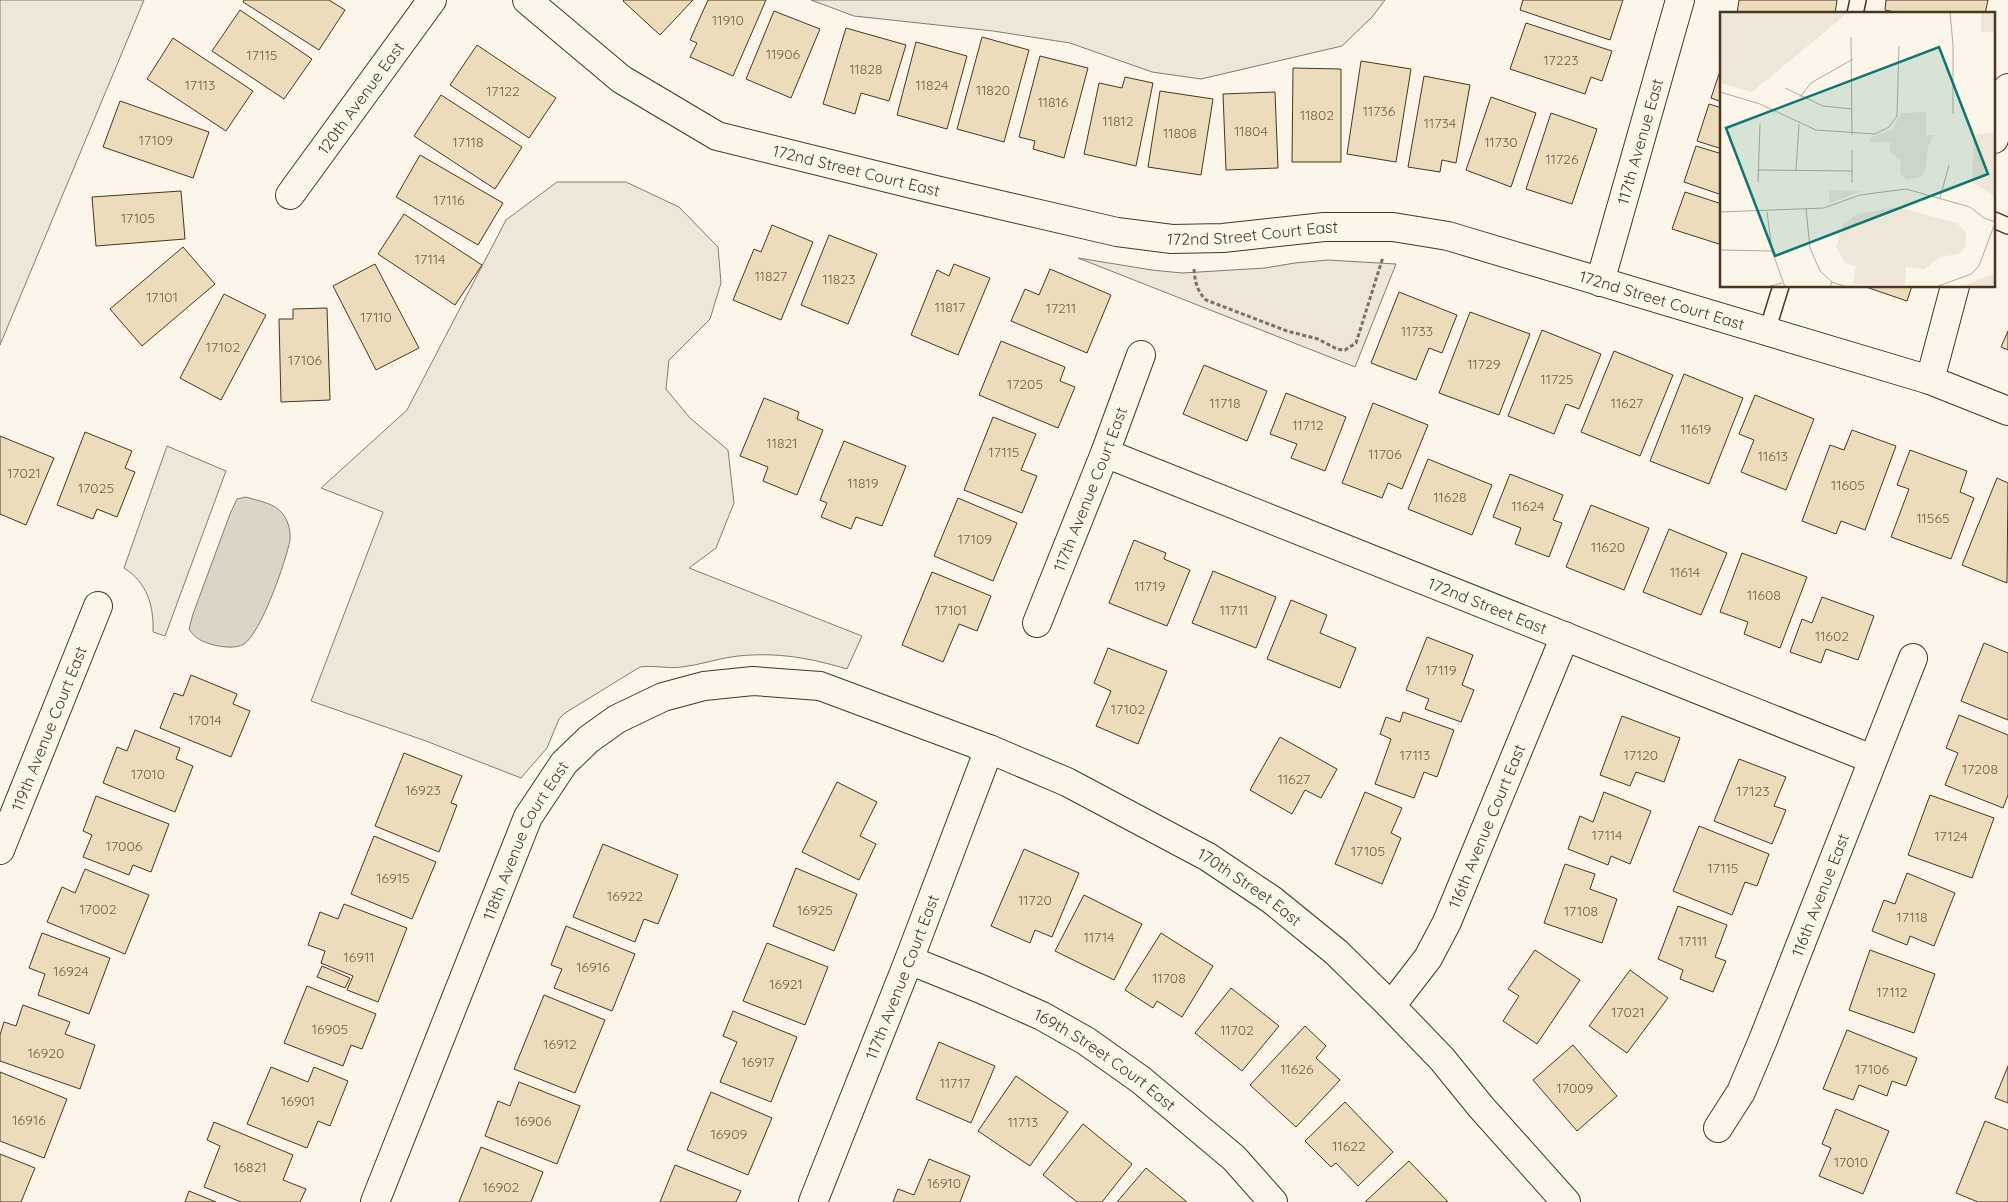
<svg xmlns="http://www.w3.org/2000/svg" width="2008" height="1202" font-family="Quicksand,sans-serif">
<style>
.green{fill:#ede6d9;stroke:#887966}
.water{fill:#dcd4c6;stroke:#887966}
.building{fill:#ecdcbc;stroke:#4a3520}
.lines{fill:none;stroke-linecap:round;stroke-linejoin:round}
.lane-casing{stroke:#4a3520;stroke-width:18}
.street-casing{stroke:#4a3520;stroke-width:30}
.path{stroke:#7f6f5c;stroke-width:3;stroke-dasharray:4 2.5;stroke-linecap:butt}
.lane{stroke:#fbf6e9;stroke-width:15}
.street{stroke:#fbf6e9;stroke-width:28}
.labels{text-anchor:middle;stroke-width:4;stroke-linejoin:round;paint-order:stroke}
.number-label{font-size:14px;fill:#725f47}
.street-label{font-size:16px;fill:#4a3520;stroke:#fbf6e9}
.inset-road{fill:none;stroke:#b4a999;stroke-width:1}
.view{fill:#0f766e;fill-opacity:0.15;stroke:#0f766e;stroke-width:2.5}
.inset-edge{fill:none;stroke:#4a3520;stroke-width:2.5}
</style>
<rect width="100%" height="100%" fill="#fbf6e9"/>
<g class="green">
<polygon points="0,0 144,0 0,345"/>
<polygon points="811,0 1385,0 1372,17 1342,46 1201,79 1152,72 1070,43 993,31 854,16"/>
<path d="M557,182H626L679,207L718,247L721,283L710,319L669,360L666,389L690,418L728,450L734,503L716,548L689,568L862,636L847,669C810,658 778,652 738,656C719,658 700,665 682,667C668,669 654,665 640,667L565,713L559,719L547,748L521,778L426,741L311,701L383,512L321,488L407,410L506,220Z"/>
<polygon points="1078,258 1152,270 1182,273 1265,268 1295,263 1328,260 1396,264 1355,367"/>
<path d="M167,446L226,471L165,636L153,632C154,606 147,582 124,568Z"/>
</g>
<path class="water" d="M246,497C258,501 275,503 283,514C288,521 291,531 290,540C286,561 261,633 244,644C235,649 223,647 214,645C203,642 195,639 189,629L193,614L230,514L237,499Z"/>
<g class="building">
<polygon points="244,0 329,0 345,10 319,50 243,2"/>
<polygon points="624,0 693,0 660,35 623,1"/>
<polygon points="708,0 766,0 733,76 690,57 697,43 690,40"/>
<polygon points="1523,0 1623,0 1610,40 1520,10"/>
<polygon points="1739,0 1837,0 1835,14 1737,14"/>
<polygon points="1886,0 1988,0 1985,14 1904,14 1885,10"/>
<polygon points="240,10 312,59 284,99 212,51"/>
<polygon points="774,11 820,29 791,98 746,79"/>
<polygon points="1526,23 1612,51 1602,81 1591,77 1585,94 1510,69"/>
<polygon points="846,28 906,45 889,101 861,93 855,114 823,104"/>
<polygon points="982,37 1029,50 1004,142 957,129"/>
<polygon points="173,38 253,91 226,131 147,79"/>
<polygon points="916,42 967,56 947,129 897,115"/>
<polygon points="477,45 556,98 529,138 450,85"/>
<polygon points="1040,56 1088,68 1064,158 1033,149 1035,141 1019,137"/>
<polygon points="1361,61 1411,69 1396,162 1347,154"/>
<polygon points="1722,65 1722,102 1711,98"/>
<polygon points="1293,68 1341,69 1341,162 1292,162"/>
<polygon points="1424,76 1470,85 1456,163 1442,160 1440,172 1408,167"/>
<polygon points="1125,77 1153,83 1136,166 1084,154 1099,83 1122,88"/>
<polygon points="1160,91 1213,99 1201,175 1148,167"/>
<polygon points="1275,92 1278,168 1226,170 1223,94"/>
<polygon points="441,95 522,147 495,189 414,136"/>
<polygon points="1491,97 1536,113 1511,187 1466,170"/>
<polygon points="120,101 209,132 193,178 103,147"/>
<polygon points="1709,104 1722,108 1722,149 1697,141"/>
<polygon points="1551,113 1597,129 1572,204 1526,189"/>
<polygon points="1696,146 1722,154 1722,195 1684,182"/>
<polygon points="420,155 503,203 478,245 396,197"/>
<polygon points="181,191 185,239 96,246 92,197"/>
<polygon points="1685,192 1722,204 1722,245 1672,229"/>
<polygon points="404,214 482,265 455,305 378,254"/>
<polygon points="772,225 813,242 781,320 733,300 754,249 761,252"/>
<polygon points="829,235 877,254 848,324 801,305"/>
<polygon points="183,247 215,284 142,346 110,309"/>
<polygon points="375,264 419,348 376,370 333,286"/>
<polygon points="954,264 990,278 958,355 911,335 937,270 949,276"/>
<polygon points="1050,269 1111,295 1087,353 1011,321 1025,289 1039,295"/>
<polygon points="1863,286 1912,286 1907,301"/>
<polygon points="1399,292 1457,315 1442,353 1429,348 1416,380 1371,363"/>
<polygon points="224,294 266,315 221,400 180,378"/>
<polygon points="327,308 330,400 281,402 279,319 293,319 293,309"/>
<polygon points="1470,312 1530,334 1499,415 1439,393"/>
<polygon points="1542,330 1601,354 1579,409 1566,404 1554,434 1508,416"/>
<polygon points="2008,331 2008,350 2001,347"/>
<polygon points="1001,341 1065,367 1060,381 1075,387 1058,428 979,395"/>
<polygon points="1614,351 1673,375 1640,456 1581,432"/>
<polygon points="1204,365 1267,391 1247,441 1183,414"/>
<polygon points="1684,374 1743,398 1709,484 1650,461"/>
<polygon points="1286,393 1346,417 1325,471 1291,458 1297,444 1270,434"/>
<polygon points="1755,395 1814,419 1786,490 1741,472 1754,440 1739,434"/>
<polygon points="764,398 799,412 797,419 823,430 797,495 763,481 768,467 740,456"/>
<polygon points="1373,403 1428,425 1402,489 1388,483 1382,498 1342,483"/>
<polygon points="993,417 1036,434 1021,470 1037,476 1022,513 964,490"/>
<polygon points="1852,430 1896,446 1865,530 1841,521 1836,534 1802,521 1830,445 1844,450"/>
<polygon points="85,432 132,451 125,468 135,472 117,517 97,509 93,519 57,505"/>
<polygon points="0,436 54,458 26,525 0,514"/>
<polygon points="844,441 906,466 882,526 856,517 851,529 821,517 827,503 820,500"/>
<polygon points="1910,450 1967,471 1960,492 1974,498 1951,559 1891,537 1909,489 1897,485"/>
<polygon points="1428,459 1492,485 1472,535 1408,509"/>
<polygon points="1510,474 1563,495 1553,520 1562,523 1549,557 1515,544 1521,528 1493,517"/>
<polygon points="1997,478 2008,483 2007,583 1962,565"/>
<polygon points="958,498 1017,523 993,581 934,556"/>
<polygon points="1591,505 1649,528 1624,590 1566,567"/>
<polygon points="1669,529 1727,553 1701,615 1643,592"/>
<polygon points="1134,540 1166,553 1164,559 1190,570 1167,626 1109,603"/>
<polygon points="1742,553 1807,577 1780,648 1744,634 1748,622 1720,612"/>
<polygon points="1213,571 1276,597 1256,648 1192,623"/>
<polygon points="932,572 991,596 977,631 959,624 943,662 902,645"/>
<polygon points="1822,597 1874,616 1858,660 1826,649 1821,663 1790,652 1802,619 1812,623"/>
<polygon points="1291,600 1327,615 1320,633 1356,648 1340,688 1267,659"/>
<polygon points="1427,637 1473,655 1462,685 1474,690 1461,722 1425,709 1429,699 1406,690"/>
<polygon points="1984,643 2008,653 2008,720 1961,701"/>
<polygon points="1108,648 1167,671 1138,744 1096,726 1111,691 1094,683"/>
<polygon points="191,675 237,694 233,704 250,711 231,757 160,728 174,693 183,696"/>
<polygon points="1403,712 1454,730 1437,777 1424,772 1414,798 1375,784 1391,739 1380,734 1386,717 1400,722"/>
<polygon points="1959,715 2008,735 2008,795 2003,808 1945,785 1958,753 1946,748"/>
<polygon points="1622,716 1680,738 1664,782 1636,772 1630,786 1600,775"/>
<polygon points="135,730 180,748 176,759 193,766 175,812 103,783 117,747 127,751"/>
<polygon points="1280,737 1337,769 1321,798 1305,790 1292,814 1250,790"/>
<polygon points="404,753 462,776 451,803 457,805 439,852 375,826"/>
<polygon points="1739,759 1786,777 1774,806 1786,810 1772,844 1714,821"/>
<polygon points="837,782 877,802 860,836 876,844 859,880 802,852"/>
<polygon points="1365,792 1402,808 1391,833 1401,838 1382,884 1335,864"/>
<polygon points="1604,792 1651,811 1630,864 1611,856 1608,865 1568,849 1580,816 1593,822"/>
<polygon points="1930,795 1994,818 1972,878 1908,855"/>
<polygon points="96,796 169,824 151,872 133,865 129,875 83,857 92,835 83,831"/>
<polygon points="1699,826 1769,854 1757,886 1745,882 1732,915 1673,891"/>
<polygon points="374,836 436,862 412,919 351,894"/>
<polygon points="603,844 678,875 658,924 644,919 635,942 573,917"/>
<polygon points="1024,849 1079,873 1052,937 1035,930 1030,943 991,926"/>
<polygon points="1565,864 1595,874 1590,889 1617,899 1602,943 1544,923"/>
<polygon points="796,868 857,894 834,951 773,926"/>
<polygon points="85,869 149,895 125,954 47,922 62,887 75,893"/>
<polygon points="1907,873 1955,893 1934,946 1910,936 1907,945 1872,931 1884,900 1895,904"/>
<polygon points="1084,895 1142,924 1114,980 1055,951"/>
<polygon points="344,904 407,928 378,1002 347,990 353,976 321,963 325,951 308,945 320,912 338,919"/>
<polygon points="1678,906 1727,925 1715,957 1726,961 1713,992 1680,979 1683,970 1658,959"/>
<polygon points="566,926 635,954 612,1011 554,988 562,969 551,965"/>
<polygon points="42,933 110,958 89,1014 38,995 45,974 29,968"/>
<polygon points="1161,933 1213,966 1182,1017 1157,1001 1153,1008 1125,990"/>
<polygon points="767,943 828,967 805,1025 743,1001"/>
<polygon points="1535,950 1580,980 1537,1044 1503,1021 1519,996 1508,989"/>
<polygon points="1870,950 1935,974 1914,1033 1849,1010"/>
<polygon points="322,966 350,978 345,988 317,977"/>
<polygon points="1630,970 1668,998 1627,1053 1589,1026"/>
<polygon points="307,986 376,1014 362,1049 351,1045 343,1066 284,1043"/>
<polygon points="1231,988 1279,1026 1242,1071 1195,1033"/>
<polygon points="544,995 605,1020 575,1093 514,1069"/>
<polygon points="23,1005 70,1022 65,1034 95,1045 80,1089 0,1061 0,1035 4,1022 16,1026"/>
<polygon points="733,1011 797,1037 771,1102 720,1082 737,1042 723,1036"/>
<polygon points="1305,1026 1326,1046 1316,1058 1340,1080 1296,1127 1250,1085"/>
<polygon points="1847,1030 1917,1058 1906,1086 1892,1081 1887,1096 1859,1085 1853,1100 1823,1089"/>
<polygon points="939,1042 995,1066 971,1123 916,1099"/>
<polygon points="1573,1045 1617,1096 1577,1131 1533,1080"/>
<polygon points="2008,1066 2008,1103 1995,1098"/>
<polygon points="271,1067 308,1082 314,1067 348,1081 330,1126 318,1121 307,1148 247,1124"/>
<polygon points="0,1072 67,1099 44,1158 0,1141"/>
<polygon points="1016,1076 1068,1112 1030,1166 978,1131"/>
<polygon points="519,1082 580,1106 557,1164 485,1136 498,1101 510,1106"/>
<polygon points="711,1092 772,1118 748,1175 687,1150"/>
<polygon points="1345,1102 1393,1152 1358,1186 1336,1163 1331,1167 1305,1141"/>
<polygon points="1836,1109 1889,1131 1863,1194 1819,1176 1831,1148 1822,1144"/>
<polygon points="1985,1121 2008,1130 2008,1202 1978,1202 1956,1193"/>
<polygon points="214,1122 293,1155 283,1180 306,1189 300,1202 241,1202 204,1187 220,1146 207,1140"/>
<polygon points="1083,1124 1132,1164 1102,1202 1077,1202 1043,1175"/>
<polygon points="481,1147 543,1172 531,1202 459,1202"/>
<polygon points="0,1154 35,1168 21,1202 0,1202"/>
<polygon points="929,1159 970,1176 960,1202 893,1202 898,1189 914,1195"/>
<polygon points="1409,1161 1448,1202 1365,1202"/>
<polygon points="675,1165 741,1191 736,1202 660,1202"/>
<polygon points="1146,1168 1187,1202 1117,1202"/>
<polygon points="189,1191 216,1202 185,1202"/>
</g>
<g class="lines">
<g class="lane-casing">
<g id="lane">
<polyline points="1855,14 1858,0"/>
<polyline points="1994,220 2008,226"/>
<polyline points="1767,331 1781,286"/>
</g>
</g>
<g class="street-casing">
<g id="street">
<path id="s1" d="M527,0L621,79L717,136L936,190L1117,232L1172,239L1223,238L1324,227H1393L1448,236L1930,380L2008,411"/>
<polyline points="1994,139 2008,88"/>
<path id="s2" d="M290,195L432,0"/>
<path id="s3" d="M1600,282L1680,0"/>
<polyline points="1930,380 1955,286"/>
<path id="s4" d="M1105,453L1872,759"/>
<path id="s5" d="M1037,623L1105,453L1141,355"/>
<path id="s6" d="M0,850L98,606"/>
<path id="s7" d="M909,960L981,989L1042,1016L1086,1041L1141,1080L1234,1158L1273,1202"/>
<path id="s8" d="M1391,1006L1428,958L1447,922L1565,636"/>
<path id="s9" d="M1718,1128L1741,1092L1763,1040L1913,658"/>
<path id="s10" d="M375,1202L528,817L564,763L589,739L617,719L663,697L704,686L753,681L820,686L989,749L1067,782L1208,857L1272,900L1336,952L1391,1006L1442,1059L1481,1107L1566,1202"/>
<path id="s11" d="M813,1202L909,960L989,749"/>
</g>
</g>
<path class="path" d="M1194,269C1195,282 1197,291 1206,300L1287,331L1318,339L1337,349L1345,350L1356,343L1383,257"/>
<use href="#lane" class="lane"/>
<use href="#street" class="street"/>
</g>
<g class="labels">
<g class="number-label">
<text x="728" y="25">11910</text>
<text x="783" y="59">11906</text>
<text x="262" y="60">17115</text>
<text x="1561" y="65">17223</text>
<text x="866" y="74">11828</text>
<text x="200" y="90">17113</text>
<text x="932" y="90">11824</text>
<text x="993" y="95">11820</text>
<text x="503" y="96">17122</text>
<text x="1053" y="107">11816</text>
<text x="1379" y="116">11736</text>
<text x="1317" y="120">11802</text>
<text x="1118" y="126">11812</text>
<text x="1440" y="128">11734</text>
<text x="1251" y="136">11804</text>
<text x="1180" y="138">11808</text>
<text x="156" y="145">17109</text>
<text x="468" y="147">17118</text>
<text x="1501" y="147">11730</text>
<text x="1562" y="164">11726</text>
<text x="449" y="205">17116</text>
<text x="138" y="223">17105</text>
<text x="430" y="264">17114</text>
<text x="771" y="281">11827</text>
<text x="839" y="284">11823</text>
<text x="162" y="302">17101</text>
<text x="950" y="312">11817</text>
<text x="1061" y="313">17211</text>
<text x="376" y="322">17110</text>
<text x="1417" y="336">11733</text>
<text x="223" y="352">17102</text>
<text x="305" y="365">17106</text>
<text x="1484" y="369">11729</text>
<text x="1557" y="384">11725</text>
<text x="1025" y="389">17205</text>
<text x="1225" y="408">11718</text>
<text x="1627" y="408">11627</text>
<text x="1308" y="430">11712</text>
<text x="1696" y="434">11619</text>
<text x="782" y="448">11821</text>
<text x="1004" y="457">17115</text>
<text x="1385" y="459">11706</text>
<text x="1773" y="461">11613</text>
<text x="24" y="478">17021</text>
<text x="863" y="488">11819</text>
<text x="1848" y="490">11605</text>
<text x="96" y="493">17025</text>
<text x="1450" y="502">11628</text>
<text x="1528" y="511">11624</text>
<text x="1933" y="523">11565</text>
<text x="975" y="544">17109</text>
<text x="1608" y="552">11620</text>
<text x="1685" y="577">11614</text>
<text x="1150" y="591">11719</text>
<text x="1764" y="600">11608</text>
<text x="951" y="615">17101</text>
<text x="1234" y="615">11711</text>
<text x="1832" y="641">11602</text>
<text x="1441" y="675">17119</text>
<text x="1128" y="714">17102</text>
<text x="205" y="725">17014</text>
<text x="1415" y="760">17113</text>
<text x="1641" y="760">17120</text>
<text x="1980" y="774">17208</text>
<text x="148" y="779">17010</text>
<text x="1294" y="784">11627</text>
<text x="423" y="795">16923</text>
<text x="1753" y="796">17123</text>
<text x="1607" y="840">17114</text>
<text x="1951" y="841">17124</text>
<text x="124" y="851">17006</text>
<text x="1368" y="856">17105</text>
<text x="1723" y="873">17115</text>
<text x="393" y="883">16915</text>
<text x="625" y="901">16922</text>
<text x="1035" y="905">11720</text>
<text x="98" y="914">17002</text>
<text x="815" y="915">16925</text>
<text x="1581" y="916">17108</text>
<text x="1912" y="922">17118</text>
<text x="1099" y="942">11714</text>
<text x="1693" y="946">17111</text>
<text x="359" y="962">16911</text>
<text x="593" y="972">16916</text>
<text x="71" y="976">16924</text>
<text x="1169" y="983">11708</text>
<text x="786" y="989">16921</text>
<text x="1892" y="997">17112</text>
<text x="1628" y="1017">17021</text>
<text x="330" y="1034">16905</text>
<text x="1237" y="1035">11702</text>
<text x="560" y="1049">16912</text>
<text x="46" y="1058">16920</text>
<text x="758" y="1067">16917</text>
<text x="1297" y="1074">11626</text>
<text x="1872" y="1074">17106</text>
<text x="955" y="1088">11717</text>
<text x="1575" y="1093">17009</text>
<text x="298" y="1106">16901</text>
<text x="29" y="1125">16916</text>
<text x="533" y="1126">16906</text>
<text x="1023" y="1127">11713</text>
<text x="729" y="1139">16909</text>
<text x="1349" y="1151">11622</text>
<text x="1851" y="1167">17010</text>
<text x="250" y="1172">16821</text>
<text x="944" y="1188">16910</text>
<text x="501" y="1192">16902</text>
</g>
<g class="street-label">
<text dy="6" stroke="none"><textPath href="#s2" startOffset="120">120th Avenue East</textPath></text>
<text dy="6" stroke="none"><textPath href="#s3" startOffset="146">117th Avenue East</textPath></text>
<text dy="6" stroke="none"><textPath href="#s1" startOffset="378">172nd Street Court East</textPath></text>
<text dy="6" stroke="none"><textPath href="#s1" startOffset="782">172nd Street Court East</textPath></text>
<text dy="6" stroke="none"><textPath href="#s1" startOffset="1202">172nd Street Court East</textPath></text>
<text dy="6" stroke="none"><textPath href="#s5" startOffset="144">117th Avenue Court East</textPath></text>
<text dy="6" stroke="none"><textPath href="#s4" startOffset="412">172nd Street East</textPath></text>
<text dy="6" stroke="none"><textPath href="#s6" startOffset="131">119th Avenue Court East</textPath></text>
<text dy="6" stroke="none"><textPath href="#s8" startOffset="205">116th Avenue Court East</textPath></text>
<text dy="6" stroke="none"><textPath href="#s10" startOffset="392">118th Avenue Court East</textPath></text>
<text dy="6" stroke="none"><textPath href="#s10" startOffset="1234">170th Street East</textPath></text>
<text dy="6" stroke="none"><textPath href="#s9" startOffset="255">116th Avenue East</textPath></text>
<text dy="6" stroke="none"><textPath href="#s11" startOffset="242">117th Avenue Court East</textPath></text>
<text dy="6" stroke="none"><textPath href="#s7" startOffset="221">169th Street Court East</textPath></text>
</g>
</g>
<g transform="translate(1720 12)">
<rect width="275" height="275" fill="#fbf6e9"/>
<path d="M0,0H183H129L32,80L0,71ZM261,0H275V20H261ZM206,100V123H214L208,135L205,159L201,165L187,168L180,161L181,148L169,139L171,130H150V126L173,117L181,101ZM275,120V185L252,170L254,123ZM109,178L143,179L109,191ZM176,195L237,211L246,221L245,235L239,242L220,245L205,257L186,255L185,273L133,272L136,254L125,251L116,235L123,212L137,202ZM275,261V275H245L246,273Z" fill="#ede6d9"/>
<path class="inset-road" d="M230,0L233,33V102M131,25L132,123M65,76L103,94L132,97M0,80L40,92L96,118L155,122L169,115L177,104L179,34M80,85L91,71L133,47M38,158L132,159M76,158L79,112M38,170L40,112M132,171V138M220,186L229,153M86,197L90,236L100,259L112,270L110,275M0,200L104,196L140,183L186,177L250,195L264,206L275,210M47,200L52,239L65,275M0,238L52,239M112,270L127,275M47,275L62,271M216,275L251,262L259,254L275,211"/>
<path class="view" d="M219,35L268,162L55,244L6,116Z"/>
<rect width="275" height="275" class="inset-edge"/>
</g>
</svg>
